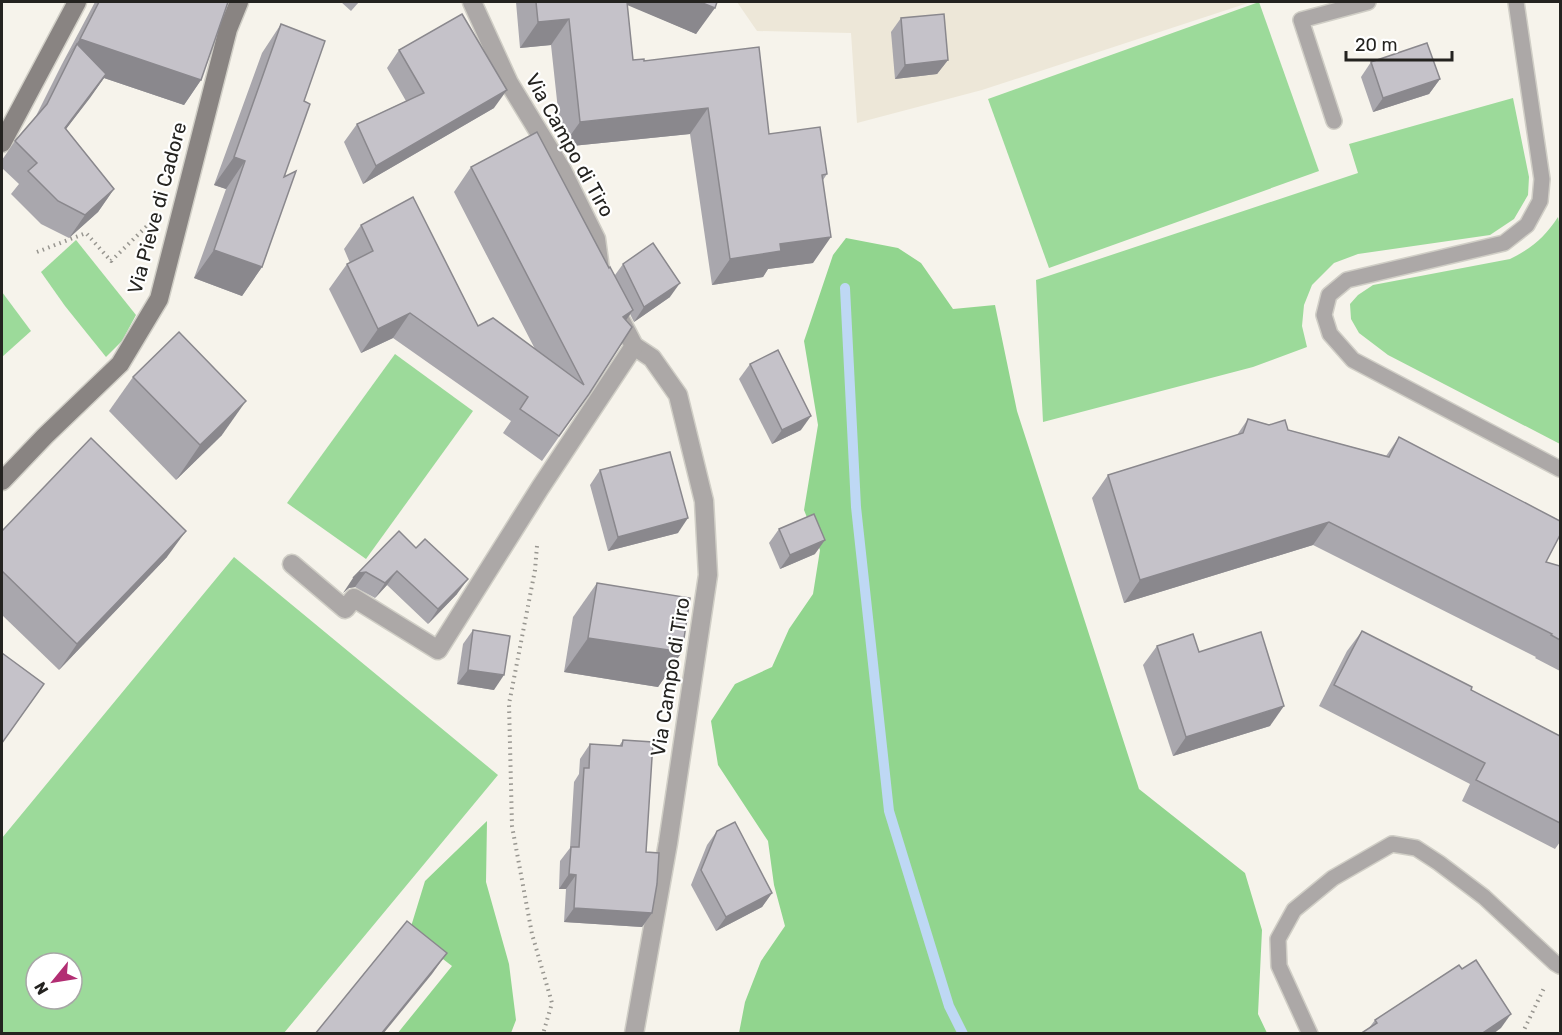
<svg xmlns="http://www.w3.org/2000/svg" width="1562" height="1035" font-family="Rubik,sans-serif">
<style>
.built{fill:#ede7d8}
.green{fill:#9cda9a;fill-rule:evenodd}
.forest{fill:#91d58e}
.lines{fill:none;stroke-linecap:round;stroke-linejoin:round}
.stream{stroke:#bed8f4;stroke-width:10}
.lane-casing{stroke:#d0cec6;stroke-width:18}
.street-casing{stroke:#d0cec6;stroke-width:21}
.secondary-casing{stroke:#d0cec6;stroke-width:21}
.path{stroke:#989690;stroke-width:4;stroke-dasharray:1.5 4.5;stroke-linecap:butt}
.lane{stroke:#aca8a7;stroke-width:15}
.street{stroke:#aca8a7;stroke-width:18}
.secondary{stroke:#898482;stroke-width:18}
.wall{fill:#a9a7ad}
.shaded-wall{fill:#8a888d}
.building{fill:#c5c2c9;stroke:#8a888d;stroke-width:1.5}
.labels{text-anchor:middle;stroke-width:4.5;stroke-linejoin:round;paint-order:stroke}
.street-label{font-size:20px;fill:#242320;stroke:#fff}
</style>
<rect width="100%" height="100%" fill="#f6f3eb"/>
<polygon class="built" points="737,2 1251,2 982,90 857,123 851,33 757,31"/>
<g class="green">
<polygon points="1259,2 1319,171 1049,268 988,99"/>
<polygon points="1513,98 1529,177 1528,195 1514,219 1490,235 1358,254 1334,263 1312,285 1304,305 1302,326 1307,347 1253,367 1043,422 1036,280 1358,173 1349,144"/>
<path d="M1558,217L1560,227V444L1388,355L1359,333L1351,319L1350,304L1358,295L1373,285L1510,259C1531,249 1545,237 1558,217Z"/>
<polygon points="76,240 136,315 122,341 106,357 65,306 41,272"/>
<polygon points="2,292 31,331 2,357"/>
<polygon points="395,354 473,411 366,559 287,503"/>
<path d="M234,557L498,775L284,1033H2V838ZM36,963H72V999H36Z"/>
</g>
<g class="forest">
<polygon points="846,238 898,248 921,263 953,309 995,305 1017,411 1139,789 1245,873 1262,930 1258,1014 1267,1033 739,1033 745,1002 761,961 785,926 774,885 768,841 718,765 711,721 735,684 772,667 789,629 813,594 820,550 804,510 818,425 804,341 833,255"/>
<polygon points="487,821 486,882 509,964 516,1020 511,1033 397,1034 452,966 409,933 425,881"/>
</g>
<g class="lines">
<polyline class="stream" points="845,288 856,507 889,811 949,1006 963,1034"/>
<g class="lane-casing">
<g id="lane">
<polyline points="1516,2 1542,179 1540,201 1527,225 1504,243 1347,280 1329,295 1324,315 1330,334 1353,360 1560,469"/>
<polyline points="1334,121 1301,20 1368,2"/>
<polyline points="1310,1034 1279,966 1278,939 1294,910 1333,878 1392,844 1416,848 1439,863 1484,897 1555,963 1560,966"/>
</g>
</g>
<g class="street-casing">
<g id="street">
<polyline points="472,2 509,83 562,170 596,239 600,269"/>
<polyline points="617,313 634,346 652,358 678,395 704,501 708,575 668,843 634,1034"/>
<polyline points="292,564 345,609 354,598 438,650 540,488 634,346"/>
</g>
</g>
<g class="secondary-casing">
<g id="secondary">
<polyline points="2,143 77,2"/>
<polyline points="2,481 45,436 120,364 159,299 228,29 239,2"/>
</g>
</g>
<g class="path">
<polyline points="37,252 86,233 111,261 149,224"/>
<polyline points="537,546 535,570 509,704 512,826 532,934 552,1003 543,1034"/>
<polyline points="1522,1034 1545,986"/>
</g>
<use href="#lane" class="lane"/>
<use href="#street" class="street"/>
<use href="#secondary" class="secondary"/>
</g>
<g class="wall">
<polygon points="95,2 228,2 201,80 184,105 104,78 66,129 114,189 98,212 69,238 41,224 11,194 19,184 2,168 2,160 15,141 36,116 62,64"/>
<polygon points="341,2 359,2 351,11"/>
<polygon points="516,2 717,2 696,34 627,4 633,60 644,61 769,134 827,174 823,180 813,263 768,269 763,277 712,285 690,134 562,147 551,45 520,48"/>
<polygon points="901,18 948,60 937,74 895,79 891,32"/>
<polygon points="281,24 304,101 262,267 242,296 194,278 226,189 214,185 262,53"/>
<polygon points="399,50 494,108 363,184 344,142 357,124 406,101 387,68"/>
<polygon points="1371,62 1440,79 1429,94 1373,112 1361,77"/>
<polygon points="471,167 609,268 615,275 623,264 670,297 634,322 630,314 626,320 589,394 542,461 503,433 511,421 393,338 361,353 329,289 347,264 350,263 344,249 361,225 478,326 535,349 454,192"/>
<polygon points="750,364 801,430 772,444 739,379"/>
<polygon points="133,377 222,435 176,480 109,411"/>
<polygon points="1248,419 1386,456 1399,437 1546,562 1560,566 1560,671 1535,658 1536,657 1313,545 1124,603 1092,498 1108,475 1237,435"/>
<polygon points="600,470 678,533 608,551 590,485"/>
<polygon points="779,529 815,554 780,569 769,543"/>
<polygon points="2,531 167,557 59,670 2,615"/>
<polygon points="399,531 457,594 428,624 387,585 375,598 355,587 349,588 343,593"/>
<polygon points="597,583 682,652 658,687 564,672 573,617"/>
<polygon points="473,630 494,690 457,684 463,644"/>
<polygon points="1362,631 1471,690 1560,736 1560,842 1555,849 1462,801 1470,784 1319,706 1347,651"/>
<polygon points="1157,646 1199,652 1270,726 1173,756 1143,665"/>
<polygon points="623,740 646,852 652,913 642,927 564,922 566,889 559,889 560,861 570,848 574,782 579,774 580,759 590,744 619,746"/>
<polygon points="717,831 772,893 762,907 716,931 691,885 707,845"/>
<polygon points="1375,1020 1501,1028 1369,1028"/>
</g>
<g class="shaded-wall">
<polygon points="620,2 700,2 715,8 696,34"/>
<polygon points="569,19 551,45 520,48 538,22"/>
<polygon points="80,39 201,80 184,105 104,78 90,98 49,151 77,44 62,64"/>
<polygon points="948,60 937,74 895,79 905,65"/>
<polygon points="1440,79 1429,94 1373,112 1383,98"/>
<polygon points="507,90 494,108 363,184 376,166"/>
<polygon points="708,108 690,134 562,147 580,122"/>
<polygon points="234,157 245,161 226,189 214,185"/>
<polygon points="114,189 98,212 69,238 85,215"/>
<polygon points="831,237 813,263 768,269 763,277 712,285 730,259 780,244"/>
<polygon points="214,250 262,267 242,296 194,278"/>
<polygon points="680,283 670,297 634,322 644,307"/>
<polygon points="633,310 616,335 623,317"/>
<polygon points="410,313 393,338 361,353 378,329"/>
<polygon points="246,401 222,435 176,480 200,445"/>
<polygon points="811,416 801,430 772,444 782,430"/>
<polygon points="688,518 678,533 608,551 618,537"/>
<polygon points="1329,522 1313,545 1124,603 1140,580"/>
<polygon points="186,531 167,557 59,670 77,644"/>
<polygon points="825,540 815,554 780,569 790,555"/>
<polygon points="397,571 387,585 375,598 385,583"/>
<polygon points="366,572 355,587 349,588 343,593 353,578 359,573"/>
<polygon points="468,579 457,594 428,624 438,609"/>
<polygon points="588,638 682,652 658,687 564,672"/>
<polygon points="468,670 504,675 494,690 457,684"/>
<polygon points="1284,706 1270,726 1173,756 1186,737"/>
<polygon points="569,874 576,875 566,889 559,889"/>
<polygon points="772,893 762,907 716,931 726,917"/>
<polygon points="574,908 652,913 642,927 564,922"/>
<polygon points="447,953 432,974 383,1034 381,1034"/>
<polygon points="1511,1014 1501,1028 1493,1034 1481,1034"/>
</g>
<g class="building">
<polygon points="99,2 228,2 201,80 80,39"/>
<polygon points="536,2 627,2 633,60 644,59 644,61 759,47 769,134 820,127 827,174 822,175 831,237 780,244 781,251 730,259 708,108 580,122 569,19 538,22"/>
<polygon points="700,2 717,2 715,8"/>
<polygon points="462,14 507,90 376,166 357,124 424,93 399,50"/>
<polygon points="944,14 948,60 905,65 901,18"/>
<polygon points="281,24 325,41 304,101 310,104 284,177 296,171 262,267 214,250 245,161 234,157"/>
<polygon points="1427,43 1440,79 1383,98 1371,62"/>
<polygon points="77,44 106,74 65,128 114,189 85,215 58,201 28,171 37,163 15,141 47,104"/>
<polygon points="537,132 609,268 610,267 633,310 623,317 632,327 589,394 559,436 520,409 528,397 410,313 378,329 347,264 373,251 361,225 413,197 478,326 493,318 584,385 471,167"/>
<polygon points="653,243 680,283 644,307 623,264"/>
<polygon points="179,332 246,401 200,445 133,377"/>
<polygon points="778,350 811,416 782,430 750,364"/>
<polygon points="1248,419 1269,425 1285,420 1288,430 1389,457 1399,437 1560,521 1560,535 1546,562 1560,566 1560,640 1551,635 1552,634 1329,522 1140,580 1108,475 1243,433"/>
<polygon points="91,438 186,531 77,644 2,571 2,531"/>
<polygon points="670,452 688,518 618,537 600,470"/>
<polygon points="814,514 825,540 790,555 779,529"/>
<polygon points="399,531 416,548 425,539 468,579 438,609 397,571 385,583 366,572 359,573 353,578"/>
<polygon points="597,583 690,598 682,652 588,638"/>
<polygon points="473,630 510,636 504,675 468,670"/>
<polygon points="1362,631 1472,687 1471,690 1560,736 1560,823 1476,780 1485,763 1334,685"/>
<polygon points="1261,632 1284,706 1186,737 1157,646 1193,634 1199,652"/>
<polygon points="2,653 44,684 2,743"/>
<polygon points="623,740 653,742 646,852 659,853 657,884 652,913 574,908 576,875 569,874 571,847 579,847 584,768 589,768 590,744 622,746"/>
<polygon points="735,822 772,893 726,917 701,870 717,831"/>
<polygon points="407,921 447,953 381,1034 315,1034"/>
<polygon points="1476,960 1511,1014 1481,1034 1360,1034 1377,1023 1375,1020 1459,965 1462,969"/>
</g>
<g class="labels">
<g class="street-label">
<text transform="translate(570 145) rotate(61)" y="7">Via Campo di Tiro</text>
<text transform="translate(157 208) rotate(-75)" y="7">Via Pieve di Cadore</text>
<text transform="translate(670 677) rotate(-81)" y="7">Via Campo di Tiro</text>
</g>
</g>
<rect width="1562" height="1035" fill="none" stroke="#242320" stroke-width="6"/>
<g transform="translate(54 981) rotate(240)"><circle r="28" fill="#ffffff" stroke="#a7a7a6" stroke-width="1.5"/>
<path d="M0-4.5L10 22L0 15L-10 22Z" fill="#b22e73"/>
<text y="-9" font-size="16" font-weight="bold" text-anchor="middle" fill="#242320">N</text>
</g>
<path d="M1346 51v9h106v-9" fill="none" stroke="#242320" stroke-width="3"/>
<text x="1355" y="51" font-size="18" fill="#242320" stroke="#ffffff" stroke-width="4.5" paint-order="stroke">20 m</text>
</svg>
